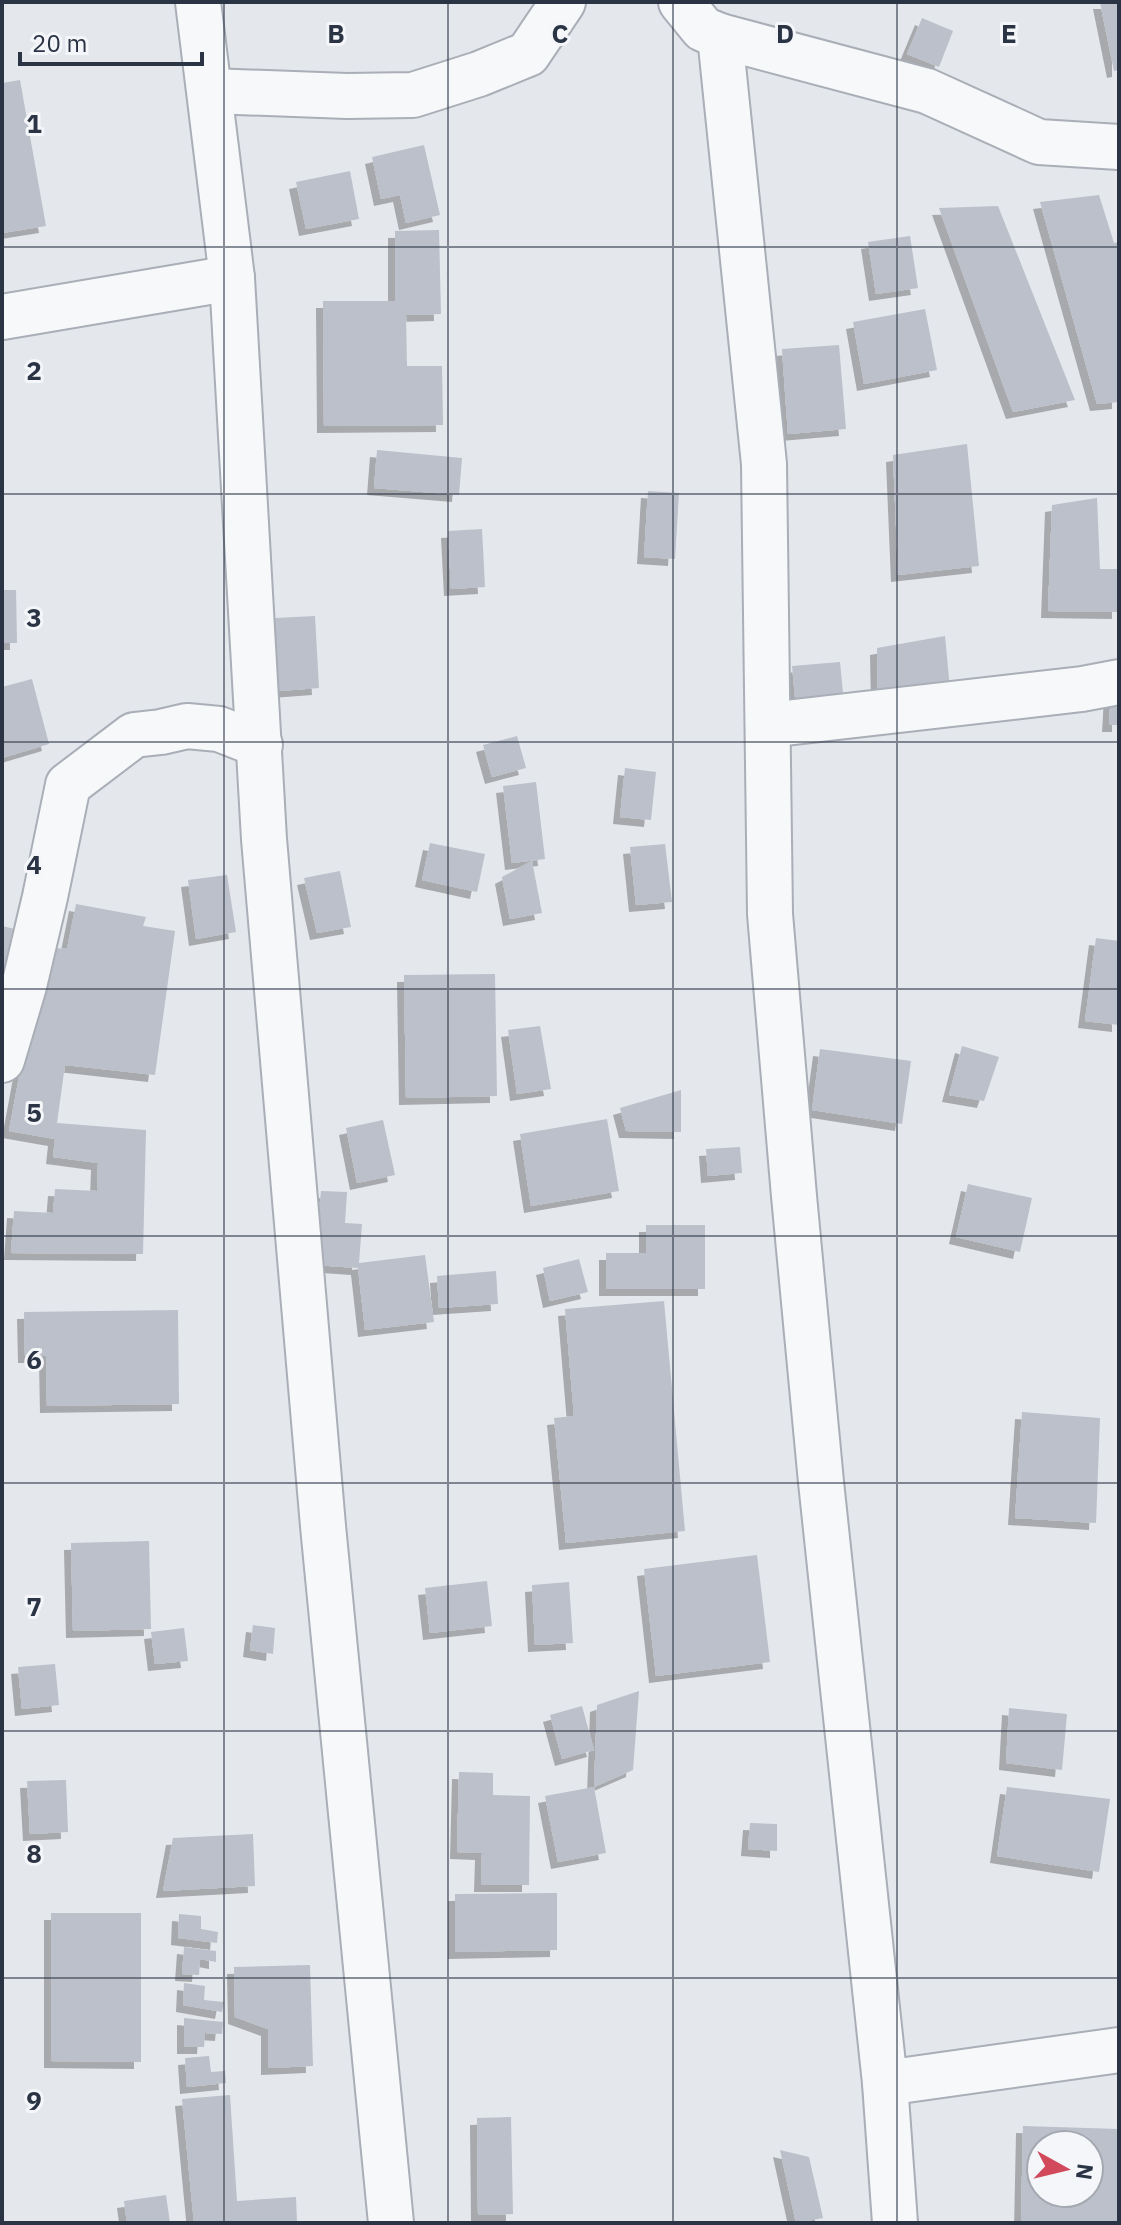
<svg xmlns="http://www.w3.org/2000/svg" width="1121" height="2225" font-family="'IBM Plex Sans',sans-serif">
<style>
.building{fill:#bbc0ca;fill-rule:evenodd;filter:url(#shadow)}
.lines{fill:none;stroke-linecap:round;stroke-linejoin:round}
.minor-casing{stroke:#a9aeb7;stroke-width:48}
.minor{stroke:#f7f8fa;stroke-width:44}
.grid{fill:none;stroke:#2b3445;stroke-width:2;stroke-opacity:0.55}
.grid-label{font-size:26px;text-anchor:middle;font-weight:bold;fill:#2b3445;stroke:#f4f6f9;stroke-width:6;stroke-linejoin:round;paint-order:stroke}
</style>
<defs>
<filter id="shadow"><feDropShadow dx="-7" dy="7" stdDeviation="0" flood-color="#0004"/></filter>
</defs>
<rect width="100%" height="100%" fill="#e4e7ec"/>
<g class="building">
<polygon points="1100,2 1119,2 1119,70 1114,71"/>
<polygon points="922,18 953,31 939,67 907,54"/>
<polygon points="20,80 46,226 2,233 2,83"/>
<polygon points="424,145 440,215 406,223 400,195 381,199 372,157"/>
<polygon points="350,171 359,219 306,229 296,182"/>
<polygon points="1099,195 1114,243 1119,242 1119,402 1097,404 1040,202"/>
<polygon points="998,206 1075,400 1013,412 939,208"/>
<polygon points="439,230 441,314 406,315 407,366 442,366 443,425 324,426 323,301 395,301 395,231"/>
<polygon points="910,236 918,288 876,294 868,242"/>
<polygon points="925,309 937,370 864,384 853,322"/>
<polygon points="839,345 846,429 788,434 782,349"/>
<polygon points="967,444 979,566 898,575 893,455"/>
<polygon points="377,450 462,458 459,495 374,488"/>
<polygon points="648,491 679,493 675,559 644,557"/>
<polygon points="1097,498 1100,569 1119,569 1119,612 1048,611 1052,505"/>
<polygon points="482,529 485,587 451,589 448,531"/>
<polygon points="2,590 16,590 17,643 2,643"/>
<polygon points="315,616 319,688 279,691 275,618"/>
<polygon points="945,636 950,689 878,698 877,648"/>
<polygon points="840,662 844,703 796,707 792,666"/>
<polygon points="32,679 49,744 2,758 2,687"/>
<polygon points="1119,691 1119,725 1109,725 1111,692"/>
<polygon points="517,736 526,768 492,777 483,745"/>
<polygon points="625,768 656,772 651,820 620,817"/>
<polygon points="536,782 545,859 512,863 503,786"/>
<polygon points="430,843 485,854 477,892 422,880"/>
<polygon points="665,844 672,902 636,905 630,847"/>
<polygon points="532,861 542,913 510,919 502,877"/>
<polygon points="340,871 351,927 317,933 304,878"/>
<polygon points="227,875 236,932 196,939 188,880"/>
<polygon points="76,904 146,917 143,926 175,931 155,1075 65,1065 57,1123 146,1130 143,1254 11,1253 14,1211 53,1213 55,1189 97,1191 98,1163 53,1157 55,1139 9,1131 43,947 67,949"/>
<polygon points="2,926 23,931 2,998"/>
<polygon points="1096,938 1119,941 1119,1025 1085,1021"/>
<polygon points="495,974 497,1096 406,1098 404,975"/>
<polygon points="540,1026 551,1089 517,1094 508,1030"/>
<polygon points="962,1046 999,1057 984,1101 949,1095"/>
<polygon points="820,1049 911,1061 902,1124 812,1110"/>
<polygon points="681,1090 681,1132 626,1131 620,1108"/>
<polygon points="607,1119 619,1191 531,1206 520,1134"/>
<polygon points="383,1120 395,1175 357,1183 346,1128"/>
<polygon points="740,1147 742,1173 708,1176 706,1149"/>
<polygon points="968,1184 1032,1198 1020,1252 956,1237"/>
<polygon points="321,1191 347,1192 345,1223 362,1224 359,1263 425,1255 434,1322 365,1330 358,1268 314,1265"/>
<polygon points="646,1225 705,1225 705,1289 606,1289 606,1253 646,1253"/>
<polygon points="579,1259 588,1292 550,1301 543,1268"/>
<polygon points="496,1271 498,1304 439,1308 437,1276"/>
<polygon points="664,1301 685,1531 566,1543 554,1418 574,1416 565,1309"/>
<polygon points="178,1310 179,1404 47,1406 46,1356 25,1356 24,1312"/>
<polygon points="1022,1412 1100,1418 1096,1523 1015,1518"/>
<polygon points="149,1541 151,1629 73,1631 71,1543"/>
<polygon points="757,1555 770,1662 656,1676 644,1569"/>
<polygon points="487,1581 492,1626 430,1633 425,1588"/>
<polygon points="569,1582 573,1643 535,1645 532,1585"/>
<polygon points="253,1625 275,1628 273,1654 250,1650"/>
<polygon points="184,1628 188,1661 155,1664 151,1632"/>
<polygon points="55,1664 59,1705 22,1709 18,1667"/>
<polygon points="639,1691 633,1770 594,1787 597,1705"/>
<polygon points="582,1706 594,1750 562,1759 550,1715"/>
<polygon points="1009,1708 1067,1714 1062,1770 1006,1763"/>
<polygon points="459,1772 493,1773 493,1795 530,1796 529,1885 481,1885 482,1853 457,1852"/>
<polygon points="66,1780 68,1832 30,1834 27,1781"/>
<polygon points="594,1787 606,1853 558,1862 545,1796"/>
<polygon points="1007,1787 1110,1799 1099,1872 997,1856"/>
<polygon points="750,1823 777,1824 777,1851 748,1849"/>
<polygon points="253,1834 255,1886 163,1891 173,1838"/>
<polygon points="557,1893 557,1950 455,1952 455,1894"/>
<polygon points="51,1913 141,1913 141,2062 51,2061"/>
<polygon points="179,1914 201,1916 201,1929 218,1932 217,1943 178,1938"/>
<polygon points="184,1947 216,1951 216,1962 200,1959 199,1975 182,1974"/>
<polygon points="310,1965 313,2066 268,2068 268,2029 235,2017 234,1967"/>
<polygon points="184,1983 205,1986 204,2000 224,2002 222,2012 183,2005"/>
<polygon points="184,2018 223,2022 222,2034 205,2033 204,2047 184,2047"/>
<polygon points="209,2056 211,2072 225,2071 226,2083 187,2087 185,2058"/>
<polygon points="230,2095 237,2201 296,2197 297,2223 194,2223 182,2099"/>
<polygon points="511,2117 513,2214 478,2215 477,2118"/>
<path d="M1023,2126L1119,2129V2223H1021ZM1041,2145H1089V2193H1041Z"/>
<polygon points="780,2150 809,2157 823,2218 796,2223"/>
<polygon points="166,2195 170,2223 127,2223 124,2201"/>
</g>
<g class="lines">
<g class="minor-casing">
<g id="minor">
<polyline points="198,2 232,278 264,839 323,1526 391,2223"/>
<polyline points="681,2 703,29 720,36 764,464 770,914 794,1196 821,1482 885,2083 895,2223"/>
<polyline points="720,36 927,91 1039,142 1119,147"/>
<polyline points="210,91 347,96 413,95 479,74 528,54 563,2"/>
<polyline points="2,317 232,278"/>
<polyline points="768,725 1082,689 1119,682"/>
<polyline points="2,1060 24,986 45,897 68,785 134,735 161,732 187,726 219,729 260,745"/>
<polyline points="885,2083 1119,2050"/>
</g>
</g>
<use href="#minor" class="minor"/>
</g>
<path class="grid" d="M224,2V2223M448,2V2223M673,2V2223M897,2V2223M2,247H1119M2,494H1119M2,742H1119M2,989H1119M2,1236H1119M2,1483H1119M2,1731H1119M2,1978H1119"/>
<g class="grid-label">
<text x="336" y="43">B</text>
<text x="560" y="43">C</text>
<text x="785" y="43">D</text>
<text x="1009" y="43">E</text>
<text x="34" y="133">1</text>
<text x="34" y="380">2</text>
<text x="34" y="627">3</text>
<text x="34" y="874">4</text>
<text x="34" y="1122">5</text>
<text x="34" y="1369">6</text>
<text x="34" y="1616">7</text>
<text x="34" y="1863">8</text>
<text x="34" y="2110">9</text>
</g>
<rect width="1121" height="2225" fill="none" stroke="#2b3445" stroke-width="8"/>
<g transform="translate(1065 2169) rotate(98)"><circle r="38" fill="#f4f6f9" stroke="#a4a8b1" stroke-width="2"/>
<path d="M0-6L14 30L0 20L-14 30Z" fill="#d1495b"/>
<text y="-12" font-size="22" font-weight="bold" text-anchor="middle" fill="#2b3445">N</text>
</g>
<path d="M20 52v12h182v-12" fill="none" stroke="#2b3445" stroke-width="4"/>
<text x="32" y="52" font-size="24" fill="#2b3445" stroke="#f4f6f9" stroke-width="6" paint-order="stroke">20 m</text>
</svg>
